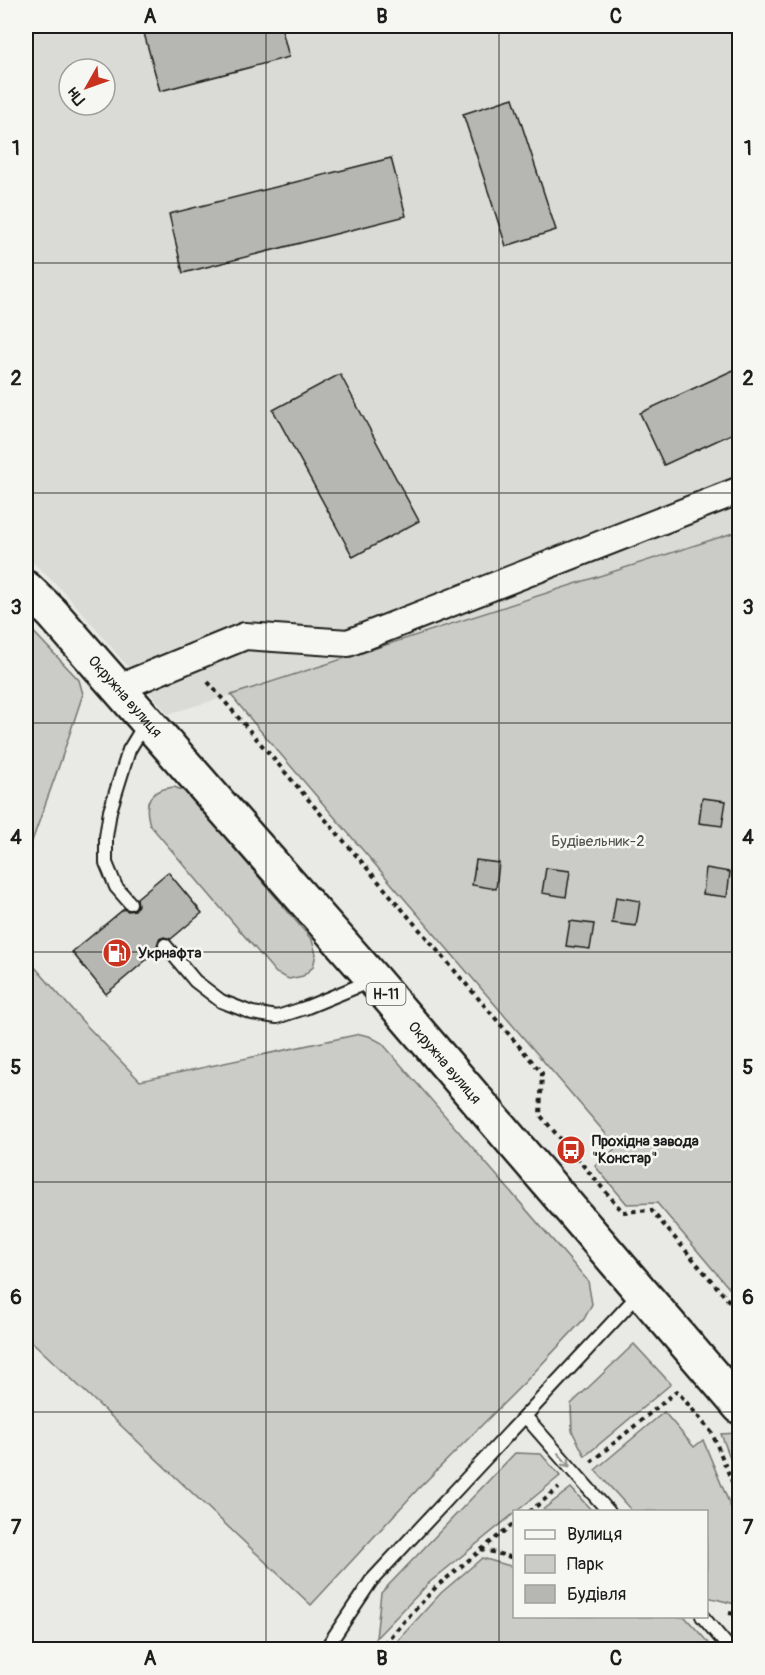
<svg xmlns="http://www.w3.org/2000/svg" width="765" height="1675" font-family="Pangolin,sans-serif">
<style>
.built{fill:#dadad6;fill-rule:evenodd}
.green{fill:#cbcbc7;stroke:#747472;stroke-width:1.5}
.building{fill:#b6b6b3;stroke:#1c1c1c;stroke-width:1.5}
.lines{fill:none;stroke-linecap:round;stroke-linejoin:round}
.service-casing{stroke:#1c1c1c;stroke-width:16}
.minor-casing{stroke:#1c1c1c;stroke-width:30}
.primary-casing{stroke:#1c1c1c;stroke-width:38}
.path{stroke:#1c1c1c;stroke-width:4;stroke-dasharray:4.5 4.5;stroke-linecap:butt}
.service{stroke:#f6f6f2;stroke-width:12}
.minor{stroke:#f6f6f2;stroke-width:26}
.primary{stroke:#f6f6f2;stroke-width:33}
.oneway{stroke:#949492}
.grid{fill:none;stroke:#1c1c1c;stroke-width:1.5;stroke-opacity:0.55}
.labels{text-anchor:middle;stroke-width:5;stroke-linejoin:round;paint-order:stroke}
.shield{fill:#f6f6f2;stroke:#5d5d5c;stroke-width:1.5}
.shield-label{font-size:14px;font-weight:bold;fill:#1c1c1c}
.street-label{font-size:15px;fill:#1c1c1c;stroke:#f6f6f2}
.park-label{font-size:15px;fill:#51514f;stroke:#f6f6f2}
.poi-label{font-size:15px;font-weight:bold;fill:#1c1c1c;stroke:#f6f6f2;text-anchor:start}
.neatline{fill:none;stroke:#1c1c1c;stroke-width:2}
.grid-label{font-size:20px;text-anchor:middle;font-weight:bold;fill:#1c1c1c}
</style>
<rect width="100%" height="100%" fill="#e9e9e5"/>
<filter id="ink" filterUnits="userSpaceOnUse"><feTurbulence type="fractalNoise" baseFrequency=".0167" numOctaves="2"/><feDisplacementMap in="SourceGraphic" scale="12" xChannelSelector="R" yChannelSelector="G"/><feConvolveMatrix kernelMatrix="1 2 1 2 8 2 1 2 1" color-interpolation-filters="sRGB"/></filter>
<g filter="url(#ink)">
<path class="built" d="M26,26H739V531L231,695L168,714L66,594L26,556ZM69,69H105V105H69Z"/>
<g class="green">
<polygon points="739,531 739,1300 657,1203 627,1204 595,1166 617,1147 253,722 231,695"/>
<polygon points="26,624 79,680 83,694 59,766 26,858"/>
<path d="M174,787L187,792L312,940L316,954L313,967L303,976L289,979L276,973L150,825C143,801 149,790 174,787Z"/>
<polygon points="26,957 84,1023 140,1081 360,1034 369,1036 382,1043 588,1281 592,1304 584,1319 526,1381 418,1489 311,1605 26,1336"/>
<polygon points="634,1344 671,1384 585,1456 572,1431 571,1404"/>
<polygon points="664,1412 694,1447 703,1440 739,1527 739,1605 707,1597 706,1512 632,1511 595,1470"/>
<polygon points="738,1433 740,1435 739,1481 721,1434"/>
<polygon points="515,1453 541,1454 560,1476 430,1582 376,1638 381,1593"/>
<polygon points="571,1488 592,1511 541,1511"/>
<polygon points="482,1558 514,1567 514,1616 685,1617 714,1649 390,1649 441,1593"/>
</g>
<g class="building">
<polygon points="142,26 281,26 289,57 160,91"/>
<polygon points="513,98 556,230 506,246 463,114"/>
<polygon points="391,158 406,216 183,273 169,214"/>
<polygon points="740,367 740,430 664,465 640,413"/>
<polygon points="340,374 419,521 353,557 273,410"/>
<polygon points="702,798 726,801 722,826 699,823"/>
<polygon points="476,860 499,863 496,889 472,885"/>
<polygon points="546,868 570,871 566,897 542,893"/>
<polygon points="706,868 730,872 727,897 703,894"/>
<polygon points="168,872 202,913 171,939 164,937 159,939 157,946 158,950 106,994 72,952 124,909 128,911 135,910 138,905 137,898"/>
<polygon points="616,897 640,901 636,926 612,923"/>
<polygon points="570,921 594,924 590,949 566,946"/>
</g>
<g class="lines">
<g class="service-casing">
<g id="service">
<polyline points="130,903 116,887 106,863 106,837 110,811 129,750 146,722"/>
<polyline points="165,945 195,981 221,1001 252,1013 277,1017 305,1008 373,980"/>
<polyline points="525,1416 609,1512"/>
<polyline points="702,1616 731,1650"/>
<polyline points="325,1650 371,1581 639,1294"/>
</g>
</g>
<g class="minor-casing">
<polyline id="minor" points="118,688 245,636 348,643 740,490"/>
</g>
<g class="primary-casing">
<g id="primary">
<path id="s1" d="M26,588L52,613L374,980L740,1407"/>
</g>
</g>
<g class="path">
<polyline points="208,682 542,1073 540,1115 623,1212 651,1210 740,1314"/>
<polyline points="591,1462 677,1391 712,1433 740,1501"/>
<polyline points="529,1512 559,1488"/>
<polyline points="481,1549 514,1558"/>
<polyline points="729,1613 740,1615"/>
<polyline points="378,1650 436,1587 514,1523"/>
</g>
<use href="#service" class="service"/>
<use href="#minor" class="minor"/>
<use href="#primary" class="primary"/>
</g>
<defs><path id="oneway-shaft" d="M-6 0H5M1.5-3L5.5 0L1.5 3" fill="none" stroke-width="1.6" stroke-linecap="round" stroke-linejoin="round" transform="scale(1.5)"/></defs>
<use class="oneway" href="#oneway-shaft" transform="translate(564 1460) rotate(49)"/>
</g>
<path class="grid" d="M266,26V1650M499,26V1650M26,263H740M26,493H740M26,723H740M26,952H740M26,1182H740M26,1412H740"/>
<defs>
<g id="fuel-disc" transform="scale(1.5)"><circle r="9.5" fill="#c8321e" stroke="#f6f6f2"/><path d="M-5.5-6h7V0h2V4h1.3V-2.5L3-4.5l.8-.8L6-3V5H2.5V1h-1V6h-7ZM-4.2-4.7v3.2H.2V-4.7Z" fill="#fff"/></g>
<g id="bus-disc" transform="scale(1.5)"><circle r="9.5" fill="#c8321e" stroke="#f6f6f2"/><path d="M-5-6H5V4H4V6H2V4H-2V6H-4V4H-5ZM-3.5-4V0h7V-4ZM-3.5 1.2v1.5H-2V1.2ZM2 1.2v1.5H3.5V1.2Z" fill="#fff"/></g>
</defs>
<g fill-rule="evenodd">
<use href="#fuel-disc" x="117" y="953"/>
<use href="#bus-disc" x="571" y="1150"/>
</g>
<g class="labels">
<rect class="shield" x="366.5" y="983" width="39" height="22" rx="4.5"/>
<g class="shield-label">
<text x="386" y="999">Н-11</text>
</g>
<g class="street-label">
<text dy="5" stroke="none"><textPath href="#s1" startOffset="147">Окружна вулиця</textPath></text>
<text dy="5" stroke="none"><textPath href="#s1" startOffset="633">Окружна вулиця</textPath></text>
</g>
<g class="park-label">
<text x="598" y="846">Будівельник-2</text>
</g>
<g class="poi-label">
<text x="138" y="958">Укрнафта</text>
<text x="592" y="1146">Прохідна завода<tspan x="592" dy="17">"Констар"</tspan></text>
</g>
</g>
<rect width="765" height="1675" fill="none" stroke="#f6f6f2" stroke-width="66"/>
<rect x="513" y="1510" width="195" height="108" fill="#f6f6f2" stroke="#9f9f9c" stroke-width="1.5"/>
<rect x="525" y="1530" width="30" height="9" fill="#f6f6f2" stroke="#9f9f9c" stroke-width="1.5"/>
<text x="567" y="1540" font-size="18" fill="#1c1c1c">Вулиця</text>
<rect x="525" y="1555" width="30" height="18" fill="#cbcbc7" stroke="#9f9f9c" stroke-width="1.5"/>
<text x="567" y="1570" font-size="18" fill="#1c1c1c">Парк</text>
<rect x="525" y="1585" width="30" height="18" fill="#b6b6b3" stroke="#9f9f9c" stroke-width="1.5"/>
<text x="567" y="1600" font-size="18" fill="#1c1c1c">Будівля</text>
<g transform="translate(87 87) rotate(230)"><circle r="28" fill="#f6f6f2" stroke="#9f9f9c" stroke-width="1.5"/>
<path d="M0-4.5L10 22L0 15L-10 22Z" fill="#c8321e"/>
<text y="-9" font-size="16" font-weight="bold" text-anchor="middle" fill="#1c1c1c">Пн</text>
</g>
<rect x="33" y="33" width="699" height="1609" class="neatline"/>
<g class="grid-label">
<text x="150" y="23">A</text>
<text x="382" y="23">B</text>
<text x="616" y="23">C</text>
<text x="16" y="155">1</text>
<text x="748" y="155">1</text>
<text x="16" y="385">2</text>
<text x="748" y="385">2</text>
<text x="16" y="614">3</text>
<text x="748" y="614">3</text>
<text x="16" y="844">4</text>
<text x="748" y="844">4</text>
<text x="16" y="1074">5</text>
<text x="748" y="1074">5</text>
<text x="16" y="1304">6</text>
<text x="748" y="1304">6</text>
<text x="16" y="1534">7</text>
<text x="748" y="1534">7</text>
<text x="150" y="1665">A</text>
<text x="382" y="1665">B</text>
<text x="616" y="1665">C</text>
</g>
</svg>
